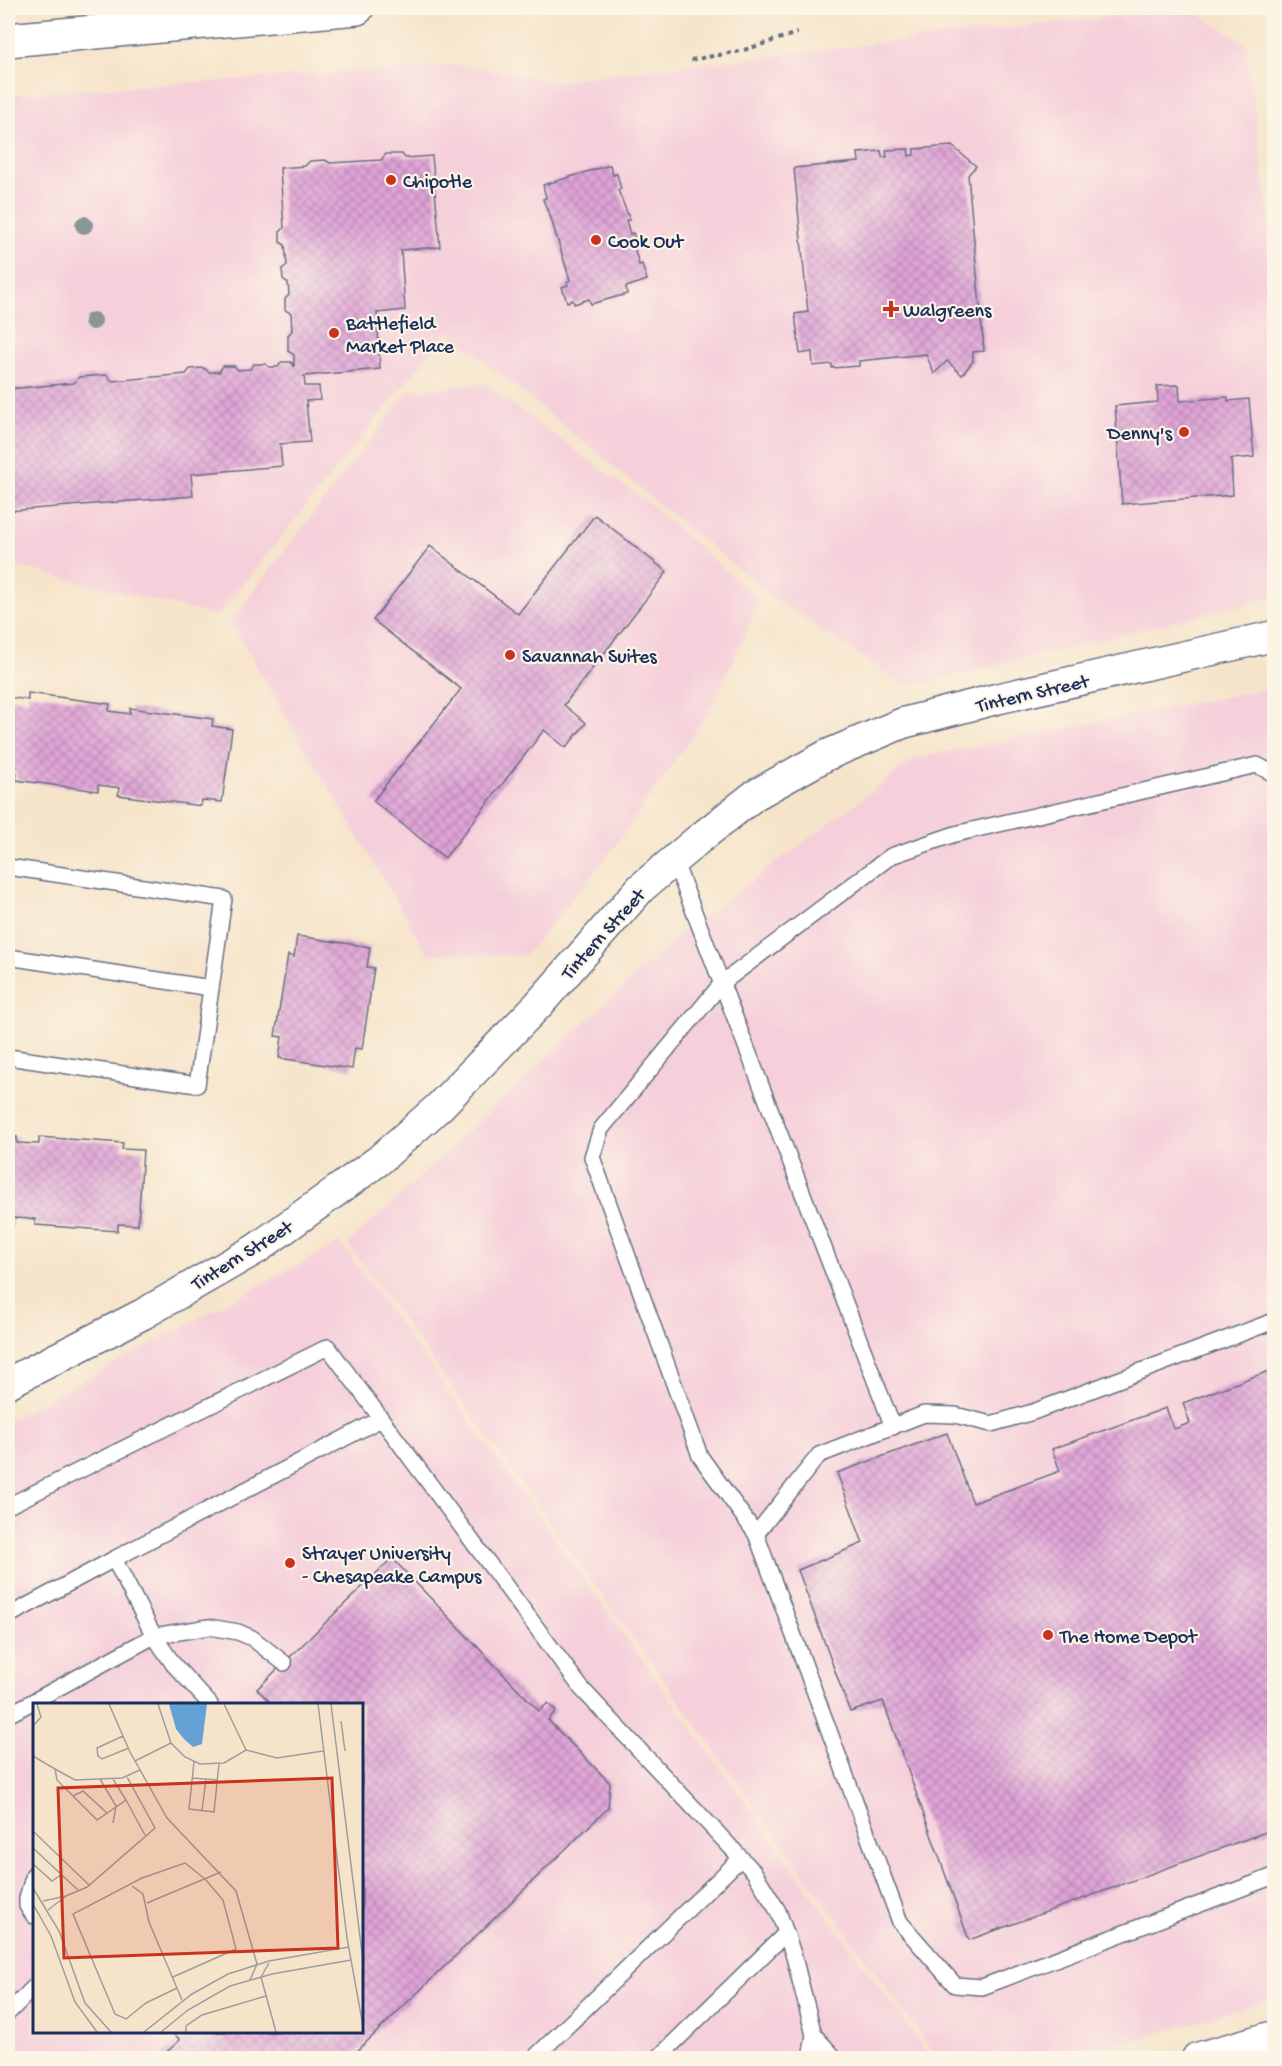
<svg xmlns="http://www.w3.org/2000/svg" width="1282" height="2066" font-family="'Gochi Hand',sans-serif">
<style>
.built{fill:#f5cfda;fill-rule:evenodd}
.building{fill:url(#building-cross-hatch)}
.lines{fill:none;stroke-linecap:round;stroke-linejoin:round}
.lane-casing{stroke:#686e84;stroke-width:18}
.street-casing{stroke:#686e84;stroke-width:33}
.primary-casing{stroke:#686e84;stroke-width:36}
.path{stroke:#686e84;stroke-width:4;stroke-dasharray:4.5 4.5;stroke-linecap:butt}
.lane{stroke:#fff;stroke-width:15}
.street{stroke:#fff;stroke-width:30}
.primary{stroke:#fff;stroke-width:33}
.tree{fill:#8b9796}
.poi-dot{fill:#c8321e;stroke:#fcf5e5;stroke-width:2}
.labels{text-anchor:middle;stroke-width:4.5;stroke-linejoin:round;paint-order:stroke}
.poi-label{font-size:20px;fill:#1b2f5e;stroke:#fcf5e5;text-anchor:start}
.street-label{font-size:20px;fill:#1b2f5e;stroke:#fcf5e5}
.inset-road{fill:none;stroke:#9e9c9f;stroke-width:1.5}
.view{fill:#c8321e;fill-opacity:0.15;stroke:#c8321e;stroke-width:3}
.inset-edge{fill:none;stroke:#1b2f5e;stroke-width:3}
</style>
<defs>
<pattern id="building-cross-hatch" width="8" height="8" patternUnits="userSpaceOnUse" patternTransform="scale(1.5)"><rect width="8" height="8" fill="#e0a4d7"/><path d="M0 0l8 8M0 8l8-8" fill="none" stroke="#b586b2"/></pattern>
</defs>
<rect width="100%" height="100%" fill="#fcf5e5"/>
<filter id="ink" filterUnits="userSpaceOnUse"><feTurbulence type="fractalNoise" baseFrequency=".0167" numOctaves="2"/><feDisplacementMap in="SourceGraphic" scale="12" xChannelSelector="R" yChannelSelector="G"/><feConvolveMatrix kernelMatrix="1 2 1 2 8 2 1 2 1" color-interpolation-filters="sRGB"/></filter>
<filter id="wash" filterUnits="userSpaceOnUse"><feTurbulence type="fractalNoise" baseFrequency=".008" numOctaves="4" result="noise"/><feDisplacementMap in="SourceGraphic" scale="24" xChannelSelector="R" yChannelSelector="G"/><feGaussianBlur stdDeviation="1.35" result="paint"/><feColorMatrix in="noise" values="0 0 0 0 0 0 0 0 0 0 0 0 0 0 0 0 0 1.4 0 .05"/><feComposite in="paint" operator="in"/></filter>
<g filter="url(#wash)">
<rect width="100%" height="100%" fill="#f6e4ca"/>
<g class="built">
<polygon points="1188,8 1246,43 1274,258 1274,597 908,687 771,596 448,331 217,616 8,564 8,95 456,65 553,81"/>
<polygon points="484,384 651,505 760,601 710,710 616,845 526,955 428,954 230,622 408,391"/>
<polygon points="1274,687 1274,1998 1076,2058 937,2058 348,1244 673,940 916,758"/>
<path d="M340,1242L931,2058H8V1421ZM34,1704H362V2032H34Z"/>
</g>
<g id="blocks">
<g class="building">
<polygon points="952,146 976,166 968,175 984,351 973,352 973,361 962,375 947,361 934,374 926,354 859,361 859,366 832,368 832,364 813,366 812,352 800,354 795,314 808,312 794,168 859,162 858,153 881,151 882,157 887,157 886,150 908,149 909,156 914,155 914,149"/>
<polygon points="386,154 402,154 405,158 432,156 440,247 401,250 405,310 377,313 380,369 304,376 305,386 319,386 320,400 306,401 310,442 280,444 282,466 191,474 193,496 8,511 8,389 74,383 79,377 107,375 112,381 186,374 190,369 204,368 209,372 219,372 223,366 234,366 238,370 250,369 254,364 266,364 269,367 278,367 281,362 291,362 294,366 294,355 288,351 288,335 292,331 291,313 285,310 285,299 289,295 288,283 283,279 282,269 287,265 285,245 280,242 280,232 284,228 280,168 305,166 310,161 325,160 330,163 381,160"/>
<polygon points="610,165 613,175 617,174 621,189 618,190 630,220 626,220 630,234 633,233 637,246 634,247 639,265 642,264 647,280 626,287 627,294 591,304 589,299 574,304 573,300 567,302 562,287 568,285 567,282 570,280 548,209 547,210 543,199 546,198 543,185"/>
<polygon points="1179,385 1180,401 1228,397 1228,401 1249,399 1254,457 1231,459 1233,495 1122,504 1115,406 1158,402 1157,386"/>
<polygon points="595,515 667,572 564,705 586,723 566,748 544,730 445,858 373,801 461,689 373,620 430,546 518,614"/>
<polygon points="28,693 110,704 109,711 130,714 130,708 213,719 212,726 232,729 222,802 202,800 201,806 118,795 120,788 98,785 98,791 16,780 17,773 8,771 8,697 28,700"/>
<polygon points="297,936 370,947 367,967 374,968 362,1049 355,1048 352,1069 279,1058 282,1037 275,1036 288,955 294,957"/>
<polygon points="8,1136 17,1137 17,1143 39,1144 39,1137 123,1143 122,1149 143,1150 138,1225 118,1224 118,1231 35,1225 35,1219 13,1218 13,1225 8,1225"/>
<polygon points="1274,1369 1274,1829 969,1940 883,1701 850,1712 798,1570 863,1543 837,1473 947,1433 973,1503 1060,1471 1052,1449 1166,1408 1174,1429 1190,1423 1183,1403"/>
<polygon points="392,1558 539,1711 548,1703 556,1711 548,1720 610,1783 608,1808 350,2058 160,2058 180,2040 172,2032 362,2032 362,1704 272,1704 257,1689"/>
</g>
</g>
</g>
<g filter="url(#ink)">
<use href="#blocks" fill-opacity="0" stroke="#686e84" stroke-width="1.5"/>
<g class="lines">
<g class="lane-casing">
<g id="lane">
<polyline points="1274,774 1257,765 955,834 891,856 722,983 601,1129 592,1157 700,1456 756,1534 900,1922 955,1985 982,1987 1274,1876"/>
<polyline points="674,860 893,1427"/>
<polyline points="8,867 224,899 197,1085 8,1057"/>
<polyline points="8,957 211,988"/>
<polyline points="8,1506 328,1347 582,1689 754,1872 778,1911 786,1933 794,1957 814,2035"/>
<polyline points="756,1534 819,1455 924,1414 955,1415 991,1424 1033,1412 1274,1321"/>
<polyline points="114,1559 381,1419"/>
<polyline points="8,1616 114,1559 154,1636 174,1665 210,1704"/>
<polyline points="8,1715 154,1636 209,1627 238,1632 252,1638 284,1663"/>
<polyline points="34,1874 27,1898 27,1906 34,1916"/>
<polyline points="8,2013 34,1987"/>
<polyline points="534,2058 741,1858"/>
<polyline points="658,2058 786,1933"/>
<polyline points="810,2058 814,2035 835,2058"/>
</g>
</g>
<g class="street-casing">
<g id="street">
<polyline points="8,1383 143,1314 256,1249 378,1161 439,1107 539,1004 641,888 699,839 755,795 827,755 903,723 1000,698 1274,636"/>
<polyline points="1197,2058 1274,2036"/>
</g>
</g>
<g class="primary-casing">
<polyline id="primary" points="8,40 357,8"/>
</g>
<polyline class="path" points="691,60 741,51 797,33"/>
<use href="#lane" class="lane"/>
<use href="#street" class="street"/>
<use href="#primary" class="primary"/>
</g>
<g class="tree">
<circle cx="84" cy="225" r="9"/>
<circle cx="93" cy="321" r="9"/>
</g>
</g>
<g class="poi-dot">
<circle cx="391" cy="180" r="6"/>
<circle cx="596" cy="240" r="6"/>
<path d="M888 300h6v6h6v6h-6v6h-6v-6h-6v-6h6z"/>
<circle cx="334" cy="333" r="6"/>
<circle cx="1184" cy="432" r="6"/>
<circle cx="510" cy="655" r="6"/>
<circle cx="290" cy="1563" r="6"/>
<circle cx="1048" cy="1635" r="6"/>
</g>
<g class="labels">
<g class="poi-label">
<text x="403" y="187">Chipotle</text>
<text x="608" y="247">Cook Out</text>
<text x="903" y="316">Walgreens</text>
<text x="346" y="329">Battlefield<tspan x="346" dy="23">Market Place</tspan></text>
<text x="1172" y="439" text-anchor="end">Denny's</text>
<text x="522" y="662">Savannah Suites</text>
<text x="302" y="1559">Strayer University<tspan x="302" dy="23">- Chesapeake Campus</tspan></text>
<text x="1060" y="1642">The Home Depot</text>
</g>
<g class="street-label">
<text transform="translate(1032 692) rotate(-13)" y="7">Tintern Street</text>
<text transform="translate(602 933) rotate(-48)" y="7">Tintern Street</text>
<text transform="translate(241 1254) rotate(-32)" y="7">Tintern Street</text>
</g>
</g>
<g transform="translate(33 1703)">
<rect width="330" height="330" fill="#f6e4ca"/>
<path d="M136,1H174L169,41L160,44L151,36L143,26Z" fill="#64a2d6"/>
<path class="inset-road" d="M76,1L97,49L134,115L203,188L224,261L217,277M125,1L138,40L152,54L167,61L191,60L213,47L244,55L290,48M191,1L213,47M285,1L314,235L330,323M298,1L330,258M308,18L312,48M0,23L8,14L4,1M90,33L64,45L65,53L69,56L96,45M0,53L22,66L24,77L64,117L93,97L80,76M102,58L138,40M161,59L156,106L181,109L186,61M22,66L42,77L89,75L107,67M160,75L184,77M67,76L83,103L80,120M40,93L50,88L74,110M93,97L112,132M169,108L173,76M0,128L56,182M0,145L46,188M0,161L19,178L28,172M99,183L110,191L116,219L149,297M0,185L26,228L52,300L78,329M33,193L54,184L122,125L94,74M10,198L33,193L15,207M114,200L188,169M0,201L18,233L42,299L64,329M236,260L228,274L243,329M140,274L203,246L190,197L172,176L152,160L109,175L40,211L82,311L93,316L113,300L144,285M111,329L159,291L195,271L236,258L316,244M128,329L155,307L197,283L239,271L318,257M153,329V323L169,312L233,293"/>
<path class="view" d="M299,75L305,245L31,255L25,85Z"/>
<rect width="330" height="330" class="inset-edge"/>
</g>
<rect width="1282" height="2066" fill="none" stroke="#fcf5e5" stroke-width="30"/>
</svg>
